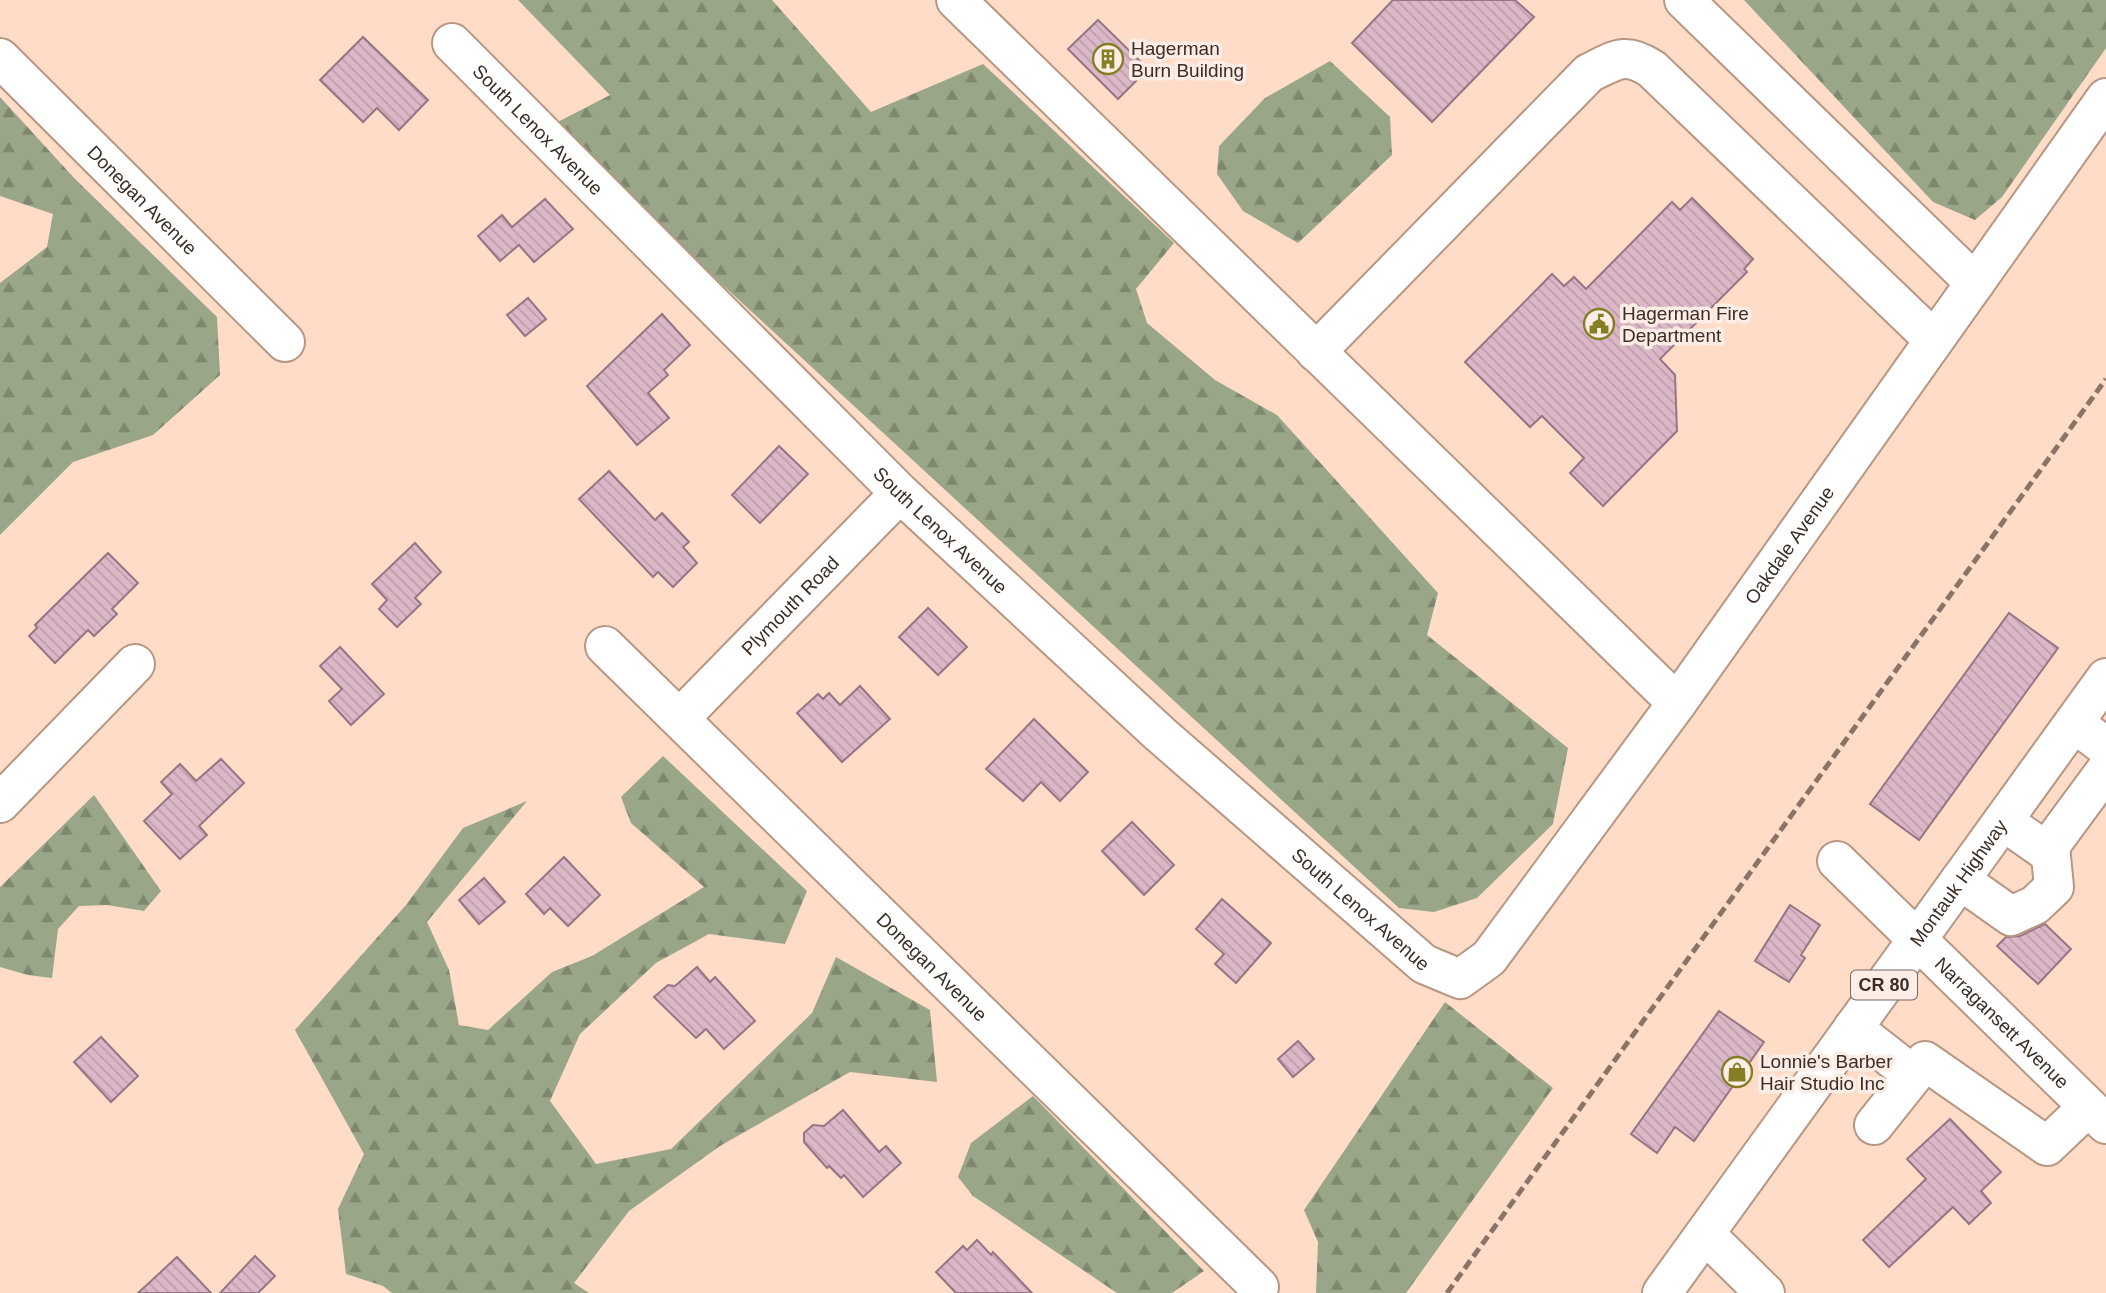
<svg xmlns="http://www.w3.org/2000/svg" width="2106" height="1293" font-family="Arial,sans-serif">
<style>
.forest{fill:url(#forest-firs)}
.building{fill:url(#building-back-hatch);stroke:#977584;stroke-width:2}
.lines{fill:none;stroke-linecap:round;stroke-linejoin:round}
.minor-casing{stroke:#b79784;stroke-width:42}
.major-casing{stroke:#b79784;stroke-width:42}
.minor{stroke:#fff;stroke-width:38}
.major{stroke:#fff;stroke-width:38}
.rail{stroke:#8a7467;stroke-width:5;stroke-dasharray:10 5;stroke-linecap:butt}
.labels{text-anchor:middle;stroke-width:7;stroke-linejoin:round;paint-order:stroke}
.shield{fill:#fceee6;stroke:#756860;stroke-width:2}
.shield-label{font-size:18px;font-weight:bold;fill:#3b2e26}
.poi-label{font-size:19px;fill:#3b2e26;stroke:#fceee6;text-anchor:start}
.street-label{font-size:19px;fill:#3b2e26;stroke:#fceee6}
</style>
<defs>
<pattern id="forest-firs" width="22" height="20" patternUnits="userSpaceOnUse" patternTransform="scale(1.75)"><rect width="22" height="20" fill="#99a688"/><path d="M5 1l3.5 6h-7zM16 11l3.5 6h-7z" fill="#7e886f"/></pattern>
<pattern id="building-back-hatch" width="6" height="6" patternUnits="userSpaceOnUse" patternTransform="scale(1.75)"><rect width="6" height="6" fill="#dbb8c7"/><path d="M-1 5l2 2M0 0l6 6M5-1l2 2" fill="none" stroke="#bd9eab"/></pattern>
</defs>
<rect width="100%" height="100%" fill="#fedcc7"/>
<g class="forest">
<polygon points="518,0 772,0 871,112 983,64 1174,243 1136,289 1147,323 1215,380 1277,415 1438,593 1427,635 1568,748 1553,824 1477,898 1434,912 1399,908 550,126 610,95"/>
<polygon points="1744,0 2106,0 2106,48 2002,197 1975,220 1933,202"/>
<polygon points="1330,61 1390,117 1392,155 1298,243 1243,211 1217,174 1219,146 1265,98"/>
<polygon points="0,97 75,179 217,317 220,375 153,435 73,462 0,535 0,283 47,247 53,214 0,196"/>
<polygon points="663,756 807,891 785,944 709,934 656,963 580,1034 550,1101 596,1164 671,1149 812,1013 836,957 930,1010 937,1082 850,1072 720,1146 629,1211 574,1283 589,1293 392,1293 383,1286 346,1274 338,1209 364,1154 295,1030 406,905 463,828 527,801 427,922 449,970 459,1025 488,1030 552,972 592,956 704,887 631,823 621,797"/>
<polygon points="94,795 161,891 144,911 107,905 79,906 58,929 52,978 28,975 0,967 0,887"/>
<polygon points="1445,1002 1553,1088 1406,1293 1316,1293 1318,1242 1304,1210"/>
<polygon points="1033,1096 1204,1271 1172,1293 1117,1293 973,1196 958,1177 971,1143"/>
</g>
<g class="building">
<polygon points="1393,0 1515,0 1534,17 1432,122 1352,43"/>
<polygon points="1098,20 1148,69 1118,99 1068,49"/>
<polygon points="363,37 428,100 399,130 377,108 363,122 320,80"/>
<polygon points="1692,198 1753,259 1744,269 1747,272 1660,359 1675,375 1677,431 1603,506 1570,473 1584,458 1542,416 1530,427 1465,362 1552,274 1564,286 1574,277 1586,289 1672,202 1680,210"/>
<polygon points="545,199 573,229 534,262 519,245 500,261 478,236 502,215 512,227"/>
<polygon points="528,298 546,319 525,336 507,315"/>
<polygon points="662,314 690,345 664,370 668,375 648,393 669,418 637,445 587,386"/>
<polygon points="779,446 808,474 760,523 732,495"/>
<polygon points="609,471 655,520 662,513 689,542 683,547 697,563 673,587 658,572 653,577 579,499"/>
<polygon points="415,543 441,572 415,598 421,604 397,627 379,609 387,600 372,584"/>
<polygon points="108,553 138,583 112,609 117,614 94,636 88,630 55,663 29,636 37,628 35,625"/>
<polygon points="928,608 967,647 938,675 899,637"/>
<polygon points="2009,613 2058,648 1919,840 1870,804"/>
<polygon points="340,647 384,694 351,725 329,701 342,689 320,666"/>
<polygon points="860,686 890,719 842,762 797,713 818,694 823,699 829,693 840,705"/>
<polygon points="1034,719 1088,772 1060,801 1041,782 1023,801 986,769"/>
<polygon points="221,759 244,783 199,826 207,835 180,859 144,821 172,794 161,782 180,764 196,781"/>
<polygon points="1132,822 1174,865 1144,895 1102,851"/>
<polygon points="564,857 600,895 568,926 550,908 544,914 526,894"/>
<polygon points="484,878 505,902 479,924 459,900"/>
<polygon points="1222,899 1271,943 1236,983 1215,964 1224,954 1196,929"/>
<polygon points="1790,905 1820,925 1801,955 1805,958 1789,982 1755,961"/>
<polygon points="2045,924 2071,949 2038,984 1997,946 2006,937 2020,936"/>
<polygon points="697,967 710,982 715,977 755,1021 724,1049 706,1029 696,1038 654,997 668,985 675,986"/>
<polygon points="1719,1011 1764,1042 1694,1141 1675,1127 1657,1153 1631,1134"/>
<polygon points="101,1037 138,1076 111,1102 74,1062"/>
<polygon points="1298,1041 1314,1059 1293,1077 1278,1059"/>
<polygon points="843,1110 879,1152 886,1146 901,1163 863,1197 844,1175 841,1178 829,1166 827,1168 804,1142 804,1133 813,1125 824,1126"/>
<polygon points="1950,1119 2001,1172 1981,1191 1991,1203 1969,1224 1953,1207 1889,1267 1863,1240 1926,1179 1907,1159"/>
<polygon points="977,1240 991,1255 993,1252 1032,1293 956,1293 936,1272 963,1246 967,1250"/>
<polygon points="255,1256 275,1276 258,1293 220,1293"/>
<polygon points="177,1257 211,1293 138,1293"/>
</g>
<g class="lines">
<g class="minor-casing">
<g id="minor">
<polyline points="956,0 1677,703"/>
<polyline points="1684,0 1975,283"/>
<path id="s1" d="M452,43L900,493L1160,734L1424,964L1460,979L1489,958L1677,703L2106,98"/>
<path id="s2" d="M0,58L285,342"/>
<path d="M1316,352L1589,73C1616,60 1625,51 1652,69L1934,340"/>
<path id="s3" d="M605,646L1259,1287"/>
<path id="s4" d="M681,717L900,493"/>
<polyline points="2074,723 2106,747"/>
<polyline points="0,803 135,664"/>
<polyline points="2003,821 2043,849 2050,846 2106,770"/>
<path id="s5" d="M1837,861L2106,1124"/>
<polyline points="1960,880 2011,916 2035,905 2054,887 2050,846"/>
<polyline points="1853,1028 1913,1075"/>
<polyline points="1874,1125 1925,1061 2047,1146 2088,1107"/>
<polyline points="1705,1234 1765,1293"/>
</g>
</g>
<g class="major-casing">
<g id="major">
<path id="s6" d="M1662,1293L2106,678"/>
</g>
</g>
<use href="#minor" class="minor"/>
<use href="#major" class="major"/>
<polyline class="rail" points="1447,1293 2106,379"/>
</g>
<defs>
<g id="building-ring" transform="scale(1.575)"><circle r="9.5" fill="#fceee6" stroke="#857e25" stroke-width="1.5"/><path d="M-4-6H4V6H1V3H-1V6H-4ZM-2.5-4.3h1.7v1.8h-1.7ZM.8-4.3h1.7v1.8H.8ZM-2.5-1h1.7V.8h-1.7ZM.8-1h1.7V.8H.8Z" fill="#857e25"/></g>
<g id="civic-ring" transform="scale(1.575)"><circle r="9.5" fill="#fceee6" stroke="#857e25" stroke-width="1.5"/><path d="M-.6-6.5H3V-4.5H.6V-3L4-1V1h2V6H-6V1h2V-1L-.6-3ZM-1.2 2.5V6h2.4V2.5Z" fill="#857e25"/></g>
<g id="shop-ring" transform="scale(1.575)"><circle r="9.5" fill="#fceee6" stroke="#857e25" stroke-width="1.5"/><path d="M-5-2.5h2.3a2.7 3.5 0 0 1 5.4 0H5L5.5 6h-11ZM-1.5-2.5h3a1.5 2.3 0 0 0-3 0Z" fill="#857e25"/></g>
</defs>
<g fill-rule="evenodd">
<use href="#building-ring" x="1108" y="59"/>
<use href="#civic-ring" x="1599" y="324"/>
<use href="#shop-ring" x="1737" y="1072"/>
</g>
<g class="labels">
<rect class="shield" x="1851" y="970.5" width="66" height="29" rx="5"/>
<g class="shield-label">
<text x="1884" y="991">CR 80</text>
</g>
<g class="poi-label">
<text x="1131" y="55">Hagerman<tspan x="1131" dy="22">Burn Building</tspan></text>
<text x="1622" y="320">Hagerman Fire<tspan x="1622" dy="22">Department</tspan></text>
<text x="1760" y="1068">Lonnie's Barber<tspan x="1760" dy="22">Hair Studio Inc</tspan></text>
</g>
<g class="street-label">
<text dy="7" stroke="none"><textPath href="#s1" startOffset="122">South Lenox Avenue</textPath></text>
<text dy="7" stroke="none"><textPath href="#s2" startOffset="201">Donegan Avenue</textPath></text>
<text dy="7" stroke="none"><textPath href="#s1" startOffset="690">South Lenox Avenue</textPath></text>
<text dy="7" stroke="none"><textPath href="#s1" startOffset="1925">Oakdale Avenue</textPath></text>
<text dy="7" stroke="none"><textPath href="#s4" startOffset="156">Plymouth Road</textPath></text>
<text dy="7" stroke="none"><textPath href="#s6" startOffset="506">Montauk Highway</textPath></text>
<text dy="7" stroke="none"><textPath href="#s1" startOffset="1256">South Lenox Avenue</textPath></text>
<text dy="7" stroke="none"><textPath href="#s3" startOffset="458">Donegan Avenue</textPath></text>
<text dy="7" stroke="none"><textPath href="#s5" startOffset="231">Narragansett Avenue</textPath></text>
</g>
</g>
</svg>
